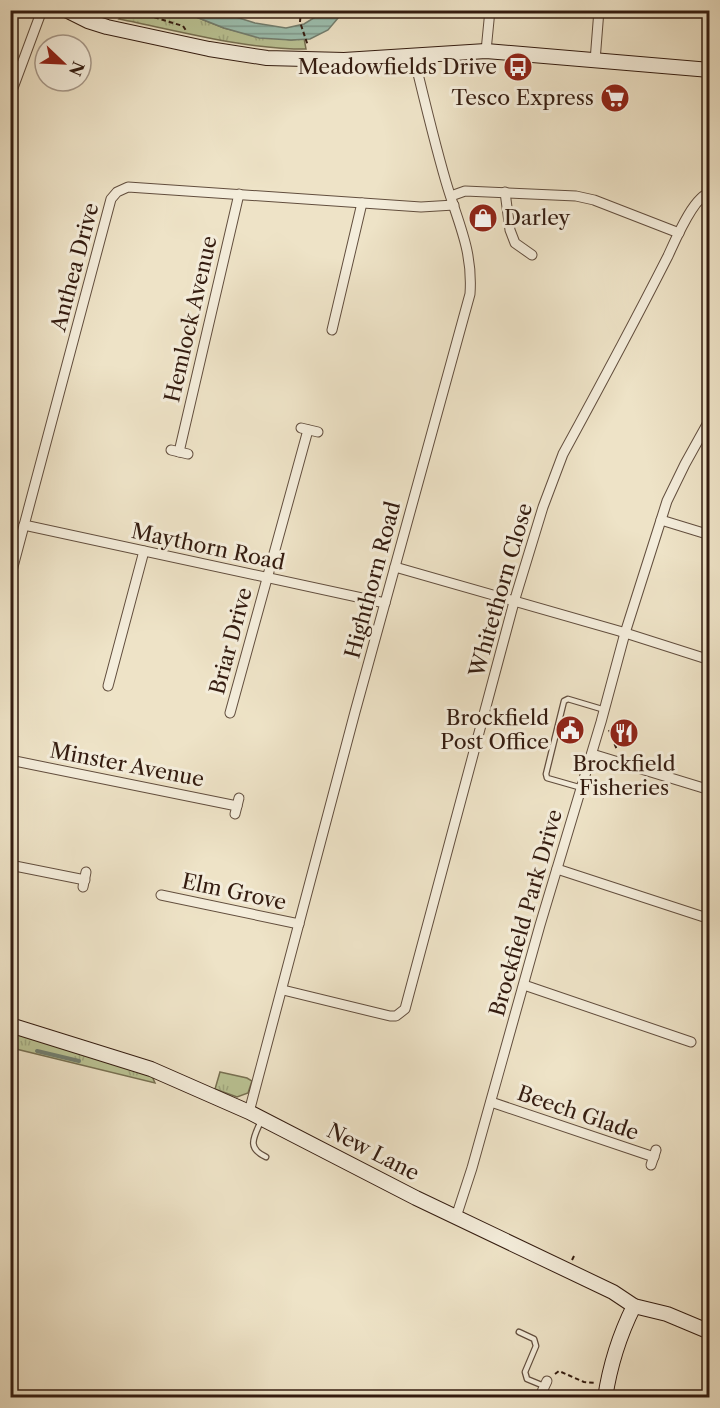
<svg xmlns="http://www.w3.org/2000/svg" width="720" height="1408" font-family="'Libre Caslon Text',serif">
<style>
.grass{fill:url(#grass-tufts);stroke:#777052;stroke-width:1.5}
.water{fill:url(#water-rules);stroke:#727e6f;stroke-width:1.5}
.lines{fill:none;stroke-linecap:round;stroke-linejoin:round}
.stream{stroke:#727e6f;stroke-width:4}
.lane-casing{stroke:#624e3e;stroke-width:7}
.street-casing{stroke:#624e3e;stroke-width:11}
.secondary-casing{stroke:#341c10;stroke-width:16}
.path{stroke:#341c10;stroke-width:2;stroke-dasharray:4.5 3;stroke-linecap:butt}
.lane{stroke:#f4eddb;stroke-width:4.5}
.street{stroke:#f4eddb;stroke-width:9}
.secondary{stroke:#f4eddb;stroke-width:14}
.labels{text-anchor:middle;stroke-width:6;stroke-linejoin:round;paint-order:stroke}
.poi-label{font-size:21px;fill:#341c10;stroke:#f4eddb;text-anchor:end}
.street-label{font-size:21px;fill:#341c10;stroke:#f4eddb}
</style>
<defs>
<pattern id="grass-tufts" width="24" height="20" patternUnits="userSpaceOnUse" patternTransform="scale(1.5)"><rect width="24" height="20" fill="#bac394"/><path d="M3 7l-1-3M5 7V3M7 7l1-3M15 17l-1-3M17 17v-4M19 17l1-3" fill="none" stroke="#a0a77f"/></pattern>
<pattern id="water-rules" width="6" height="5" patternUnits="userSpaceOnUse" patternTransform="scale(1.5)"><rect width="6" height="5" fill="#9bbfaf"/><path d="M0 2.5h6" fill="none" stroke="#7f9a8d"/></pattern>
</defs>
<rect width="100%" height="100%" fill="#eee3c7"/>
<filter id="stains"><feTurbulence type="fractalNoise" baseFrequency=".00333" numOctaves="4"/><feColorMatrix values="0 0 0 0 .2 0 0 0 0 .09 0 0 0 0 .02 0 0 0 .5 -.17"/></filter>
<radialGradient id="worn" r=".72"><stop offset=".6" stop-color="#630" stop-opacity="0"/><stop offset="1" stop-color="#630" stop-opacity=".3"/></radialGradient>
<g class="grass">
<path d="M128,11H181L224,28L240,32L291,40L304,38L306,49C243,49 180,31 119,19Z"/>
<polygon points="10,1031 152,1076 155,1083 16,1049 11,1046"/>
<polygon points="220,1072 247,1078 252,1081 248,1093 237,1097 215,1089"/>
</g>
<polygon class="water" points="181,11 217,11 255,23 286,28 304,24 325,11 344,11 328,30 310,39 291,40 259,38 224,28"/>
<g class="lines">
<polyline class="stream" points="37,1051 79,1061"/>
<g class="lane-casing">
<g id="lane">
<polyline points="582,788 547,778 546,774 564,701 568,699 605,710"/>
<path d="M261,1121C254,1137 246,1148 266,1157"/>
<polyline points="519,1332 534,1339 536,1346 525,1372 527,1379 544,1386"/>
</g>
</g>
<g class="street-casing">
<g id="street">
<polyline points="486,51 490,10"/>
<polyline points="595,61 599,10"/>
<polyline points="10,96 42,10"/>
<polyline points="505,192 510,230 515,243 532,255"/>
<polyline points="451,196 465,191 576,196 594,200 679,233"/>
<polyline points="332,330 362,203"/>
<polyline points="301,428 318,432"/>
<polyline points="171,450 188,454"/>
<polyline points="179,452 239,194"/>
<polyline points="661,520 710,535"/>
<polyline points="24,525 385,603"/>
<polyline points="395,567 619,631 710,660"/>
<polyline points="10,578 111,199 117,192 128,187 421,207 454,205"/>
<polyline points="108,686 144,551"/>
<polyline points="230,713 308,430"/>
<polyline points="592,754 710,790"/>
<polyline points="10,760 237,806"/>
<polyline points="235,814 239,798"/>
<polyline points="10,865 85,880"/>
<polyline points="557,869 710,919"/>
<polyline points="83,887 86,872"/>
<polyline points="161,895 299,924"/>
<polyline points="524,985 691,1042"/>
<path d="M283,990L390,1016H396L405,1009L514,602L543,507L563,454C599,388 634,323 668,256C675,241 694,195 710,193"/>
<polyline points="491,1102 654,1157"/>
<path d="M249,1112L355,712L470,294C473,250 458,223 446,182C434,141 424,99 414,57"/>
<polyline points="651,1165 656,1150"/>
<polyline points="456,1217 472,1168 540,925 601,722 625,633 661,520 667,501 685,464 710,419"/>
<polyline points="539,1398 547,1381"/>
</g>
</g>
<g class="secondary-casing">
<g id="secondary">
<polyline points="66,10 88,21 107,27 209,49 267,58 344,60 486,51 710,70"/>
<polyline points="10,1025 151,1069 249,1112 416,1198 613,1292 634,1306 667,1314 710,1332"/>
<path d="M605,1398C610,1365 619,1336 634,1306"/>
</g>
</g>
<g class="path">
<path d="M269,10C282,16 299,19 310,10"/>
<polyline points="301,10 300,22 308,46"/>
<polyline points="140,13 183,26 187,32"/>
<polyline points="609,730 617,750"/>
<polyline points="572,1260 575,1254"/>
<polyline points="555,1374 559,1371 584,1382 596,1383"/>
</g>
<use href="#lane" class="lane"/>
<use href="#street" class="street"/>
<use href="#secondary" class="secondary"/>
</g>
<defs>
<g id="bus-disc" transform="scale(1.5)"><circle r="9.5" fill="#8f2418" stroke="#f4eddb"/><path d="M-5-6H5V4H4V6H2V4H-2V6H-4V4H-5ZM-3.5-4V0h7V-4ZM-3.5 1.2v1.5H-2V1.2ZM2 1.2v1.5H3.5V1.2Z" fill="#fff"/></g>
<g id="supermarket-disc" transform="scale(1.5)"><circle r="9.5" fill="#8f2418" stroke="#f4eddb"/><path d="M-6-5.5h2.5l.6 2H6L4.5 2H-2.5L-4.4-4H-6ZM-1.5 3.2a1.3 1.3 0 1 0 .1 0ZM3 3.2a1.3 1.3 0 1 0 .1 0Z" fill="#fff"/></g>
<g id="shop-disc" transform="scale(1.5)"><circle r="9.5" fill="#8f2418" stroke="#f4eddb"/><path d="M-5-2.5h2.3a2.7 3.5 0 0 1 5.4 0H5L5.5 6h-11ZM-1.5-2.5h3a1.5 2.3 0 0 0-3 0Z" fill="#fff"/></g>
<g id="civic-disc" transform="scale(1.5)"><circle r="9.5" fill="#8f2418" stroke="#f4eddb"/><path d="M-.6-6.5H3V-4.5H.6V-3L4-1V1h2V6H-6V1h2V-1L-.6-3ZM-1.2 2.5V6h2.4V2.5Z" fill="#fff"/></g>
<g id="restaurant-disc" transform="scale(1.5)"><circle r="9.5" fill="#8f2418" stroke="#f4eddb"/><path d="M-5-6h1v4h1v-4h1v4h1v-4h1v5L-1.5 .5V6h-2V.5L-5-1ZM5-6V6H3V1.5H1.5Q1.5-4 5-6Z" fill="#fff"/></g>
</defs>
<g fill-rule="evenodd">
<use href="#bus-disc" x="518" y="67"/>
<use href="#supermarket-disc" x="615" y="98"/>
<use href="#shop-disc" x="483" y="218"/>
<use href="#civic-disc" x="570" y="730"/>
<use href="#restaurant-disc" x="624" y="733"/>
</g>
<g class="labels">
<g class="poi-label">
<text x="497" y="74">Meadowfields Drive</text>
<text x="594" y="105">Tesco Express</text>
<text x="504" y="225" text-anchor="start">Darley</text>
<text x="549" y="725">Brockfield<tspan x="549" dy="24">Post Office</tspan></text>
<text x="624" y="771" text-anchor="middle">Brockfield<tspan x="624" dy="24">Fisheries</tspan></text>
</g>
<g class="street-label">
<text transform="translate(75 267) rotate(-75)" y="7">Anthea Drive</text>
<text transform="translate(191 319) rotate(-77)" y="7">Hemlock Avenue</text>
<text transform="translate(208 547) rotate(12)" y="7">Maythorn Road</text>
<text transform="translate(373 580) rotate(-75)" y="7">Highthorn Road</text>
<text transform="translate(501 590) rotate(-74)" y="7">Whitethorn Close</text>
<text transform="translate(231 641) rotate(-75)" y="7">Briar Drive</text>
<text transform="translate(127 765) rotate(11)" y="7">Minster Avenue</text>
<text transform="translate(234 892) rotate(12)" y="7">Elm Grove</text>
<text transform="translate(526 913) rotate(-74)" y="7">Brockfield Park Drive</text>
<text transform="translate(578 1113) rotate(19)" y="7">Beech Glade</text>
<text transform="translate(373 1152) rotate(27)" y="7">New Lane</text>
</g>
</g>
<rect width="720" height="1408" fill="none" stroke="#eee3c7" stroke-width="36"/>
<rect x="12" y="12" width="696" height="1384" fill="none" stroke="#341c10" stroke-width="3"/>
<rect x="18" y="18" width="684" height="1372" fill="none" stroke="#341c10" stroke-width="1.5"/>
<g transform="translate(63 63) rotate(113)"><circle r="28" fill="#f4eddb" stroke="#a7998a" stroke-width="1.5"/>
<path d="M0-4.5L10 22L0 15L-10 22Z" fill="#8f2418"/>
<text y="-9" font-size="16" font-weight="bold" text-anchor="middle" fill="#341c10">N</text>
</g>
<rect width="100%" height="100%" filter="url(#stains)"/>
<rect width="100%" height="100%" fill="url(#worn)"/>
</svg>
